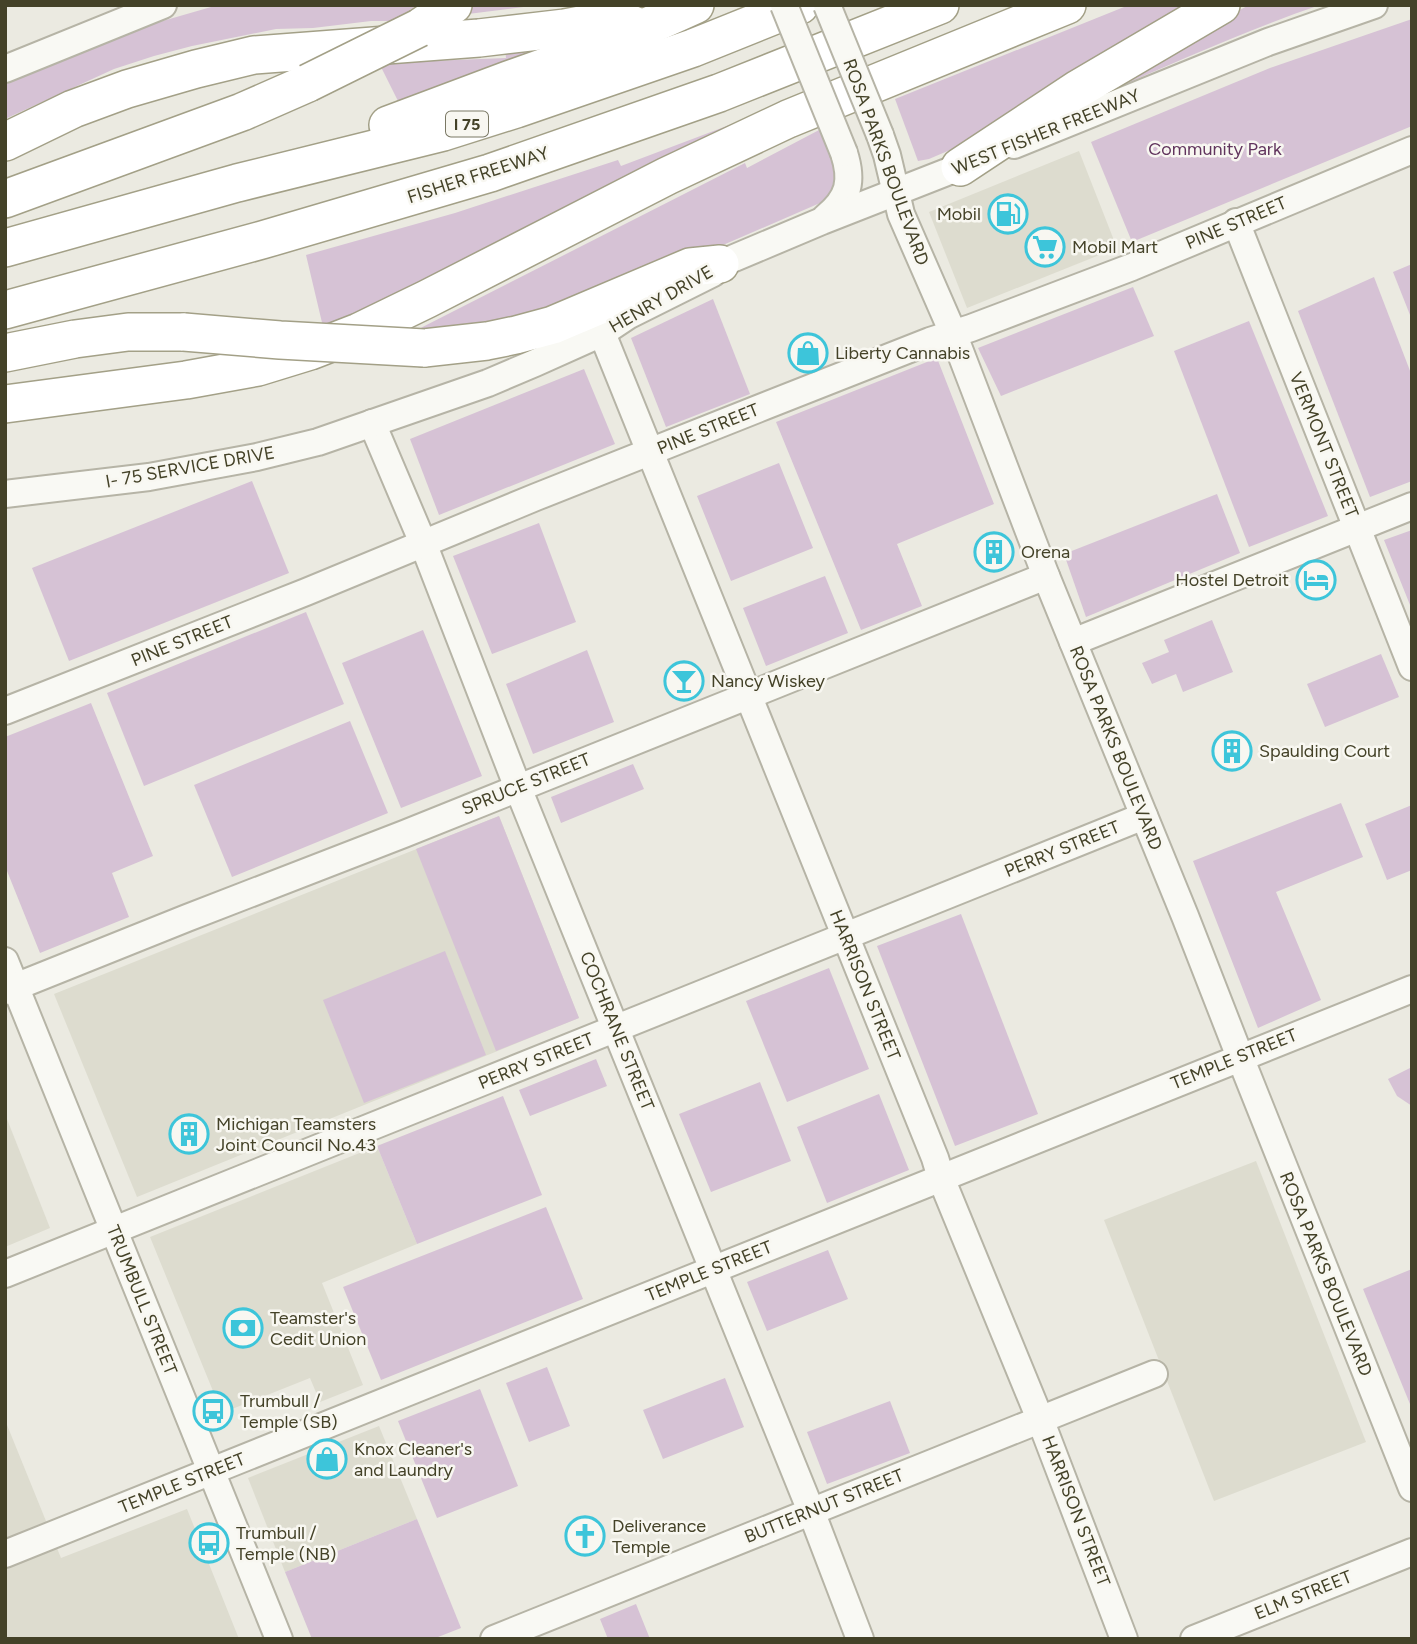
<svg xmlns="http://www.w3.org/2000/svg" width="1417" height="1644" font-family="Figtree,sans-serif">
<style>
.built{fill:#dddccf}
.green{fill:#d6c2d5}
.lines{fill:none;stroke-linecap:round;stroke-linejoin:round}
.minor-casing{stroke:#b6b4a6;stroke-width:30}
.highway-casing{stroke:#a3a087;stroke-width:40}
.minor{stroke:#f9f9f4;stroke-width:26}
.highway{stroke:#fff;stroke-width:37}
.minor-bridge-casing{stroke:#b6b4a6;stroke-width:30;stroke-linecap:butt}
.highway-bridge-casing{stroke:#a3a087;stroke-width:40;stroke-linecap:butt}
.minor-bridge{stroke:#f9f9f4;stroke-width:26}
.highway-bridge{stroke:#fff;stroke-width:37}
.labels{text-anchor:middle;stroke-width:5;stroke-linejoin:round;paint-order:stroke}
.shield{fill:#f8f7f1;stroke:#7a7864;stroke-width:2}
.shield-label{font-size:16px;font-weight:bold;fill:#444228}
.street-label{font-size:18px;fill:#444228;stroke:#f8f7f1}
.park-label{font-size:18px;fill:#61345d;stroke:#f8f7f1}
.poi-label{font-size:18px;fill:#444228;stroke:#f8f7f1;text-anchor:start}
</style>
<rect width="100%" height="100%" fill="#ebeae1"/>
<g class="built">
<polygon points="1079,151 1117,248 967,308 929,212"/>
<polygon points="499,816 579,1018 137,1197 54,994"/>
<polygon points="5,1114 50,1228 5,1247"/>
<polygon points="377,1146 417,1244 322,1283 363,1385 320,1402 310,1378 222,1413 150,1237"/>
<polygon points="1256,1161 1366,1442 1214,1501 1104,1220"/>
<polygon points="5,1420 61,1558 187,1509 239,1639 5,1639"/>
<polygon points="379,1426 417,1519 285,1572 248,1478"/>
</g>
<g class="green">
<polygon points="218,5 417,5 394,21 371,21 313,28 276,29 192,46 154,56 114,69 5,119 5,80 128,31"/>
<polygon points="468,5 539,5 452,16"/>
<polygon points="1129,5 1204,5 964,144 929,159 918,161 895,99"/>
<path d="M1249,5H1320C1247,30 1176,62 1105,93L1190,37Z"/>
<polygon points="1412,19 1412,126 1132,242 1091,142 1270,68"/>
<polygon points="544,44 550,50 413,99 398,101 379,63 506,58 505,49"/>
<polygon points="740,121 743,129 324,331 306,255 455,213 618,160 621,166"/>
<path d="M821,129C833,155 850,183 820,203L610,294L559,314L395,341L745,163L747,168Z"/>
<polygon points="1412,264 1412,320 1393,272"/>
<polygon points="1374,277 1412,376 1412,481 1370,497 1298,311"/>
<polygon points="1133,287 1154,336 1001,396 978,348"/>
<polygon points="713,299 750,394 666,427 631,338"/>
<polygon points="1249,321 1328,516 1249,547 1174,351"/>
<polygon points="937,358 994,504 897,544 922,606 861,630 776,422"/>
<polygon points="584,369 615,444 439,515 410,439"/>
<polygon points="779,463 813,548 731,581 697,496"/>
<polygon points="252,481 289,573 69,661 32,568"/>
<polygon points="1217,494 1240,553 1086,617 1064,554"/>
<polygon points="539,523 576,622 492,654 453,556"/>
<polygon points="1412,530 1412,610 1384,540"/>
<polygon points="825,576 848,633 766,666 743,608"/>
<polygon points="306,612 344,704 144,786 107,693"/>
<polygon points="1212,620 1233,672 1183,692 1176,674 1152,684 1142,663 1169,652 1164,640"/>
<polygon points="423,630 482,776 401,808 342,663"/>
<polygon points="587,650 614,722 533,754 506,684"/>
<polygon points="1381,654 1399,697 1325,727 1307,684"/>
<polygon points="91,703 153,856 112,873 129,917 40,953 5,866 5,737"/>
<polygon points="350,721 388,813 232,877 194,785"/>
<polygon points="633,764 644,789 561,823 551,797"/>
<polygon points="1341,803 1363,857 1276,892 1321,1000 1258,1028 1193,861"/>
<polygon points="1412,805 1412,870 1387,880 1365,824"/>
<polygon points="499,816 579,1018 496,1051 416,849"/>
<polygon points="961,914 1038,1114 955,1146 877,946"/>
<polygon points="445,951 486,1055 364,1103 323,1000"/>
<polygon points="829,968 869,1069 787,1102 746,1001"/>
<polygon points="596,1059 607,1086 530,1116 519,1090"/>
<polygon points="1412,1067 1412,1106 1397,1096 1388,1079"/>
<polygon points="760,1082 791,1161 711,1192 679,1114"/>
<polygon points="879,1094 909,1170 827,1203 797,1127"/>
<polygon points="503,1096 542,1195 417,1244 377,1146"/>
<polygon points="546,1207 583,1299 381,1380 343,1287"/>
<polygon points="828,1250 848,1299 767,1331 747,1282"/>
<polygon points="1412,1269 1412,1409 1363,1289"/>
<polygon points="547,1367 570,1426 529,1442 506,1383"/>
<polygon points="725,1378 744,1427 663,1459 643,1410"/>
<polygon points="480,1389 518,1486 437,1518 398,1421"/>
<polygon points="890,1401 910,1453 827,1484 807,1432"/>
<polygon points="417,1519 461,1628 433,1639 312,1639 285,1572"/>
<polygon points="636,1604 650,1639 608,1639 600,1619"/>
</g>
<g class="lines">
<g class="minor-casing">
<g id="minor">
<polyline points="5,69 163,5"/>
<polyline points="880,135 887,155 901,214 953,333 1046,576 1185,916 1240,1057 1412,1488"/>
<polyline points="1014,145 1268,42 1374,5"/>
<path d="M826,217C849,198 853,181 844,153"/>
<polyline points="1236,222 1412,667"/>
<polyline points="602,333 935,1158 941,1178 1040,1419 1124,1639"/>
<polyline points="372,423 423,543 518,788 811,1511 860,1639"/>
<polyline points="5,494 149,477 257,457 318,442 488,383 535,363 602,333 629,315 713,273 720,264 822,221 975,161"/>
<polyline points="1073,642 1412,506"/>
<polyline points="5,711 306,592 536,497 765,406 930,341 971,328 1132,267 1412,150"/>
<polyline points="5,961 279,1639"/>
<polyline points="5,991 187,918 404,834 1046,576"/>
<polyline points="5,1274 1144,816"/>
<polyline points="5,1554 1412,989"/>
<polyline points="494,1639 1154,1374"/>
<polyline points="1194,1639 1412,1552"/>
</g>
</g>
<g class="highway-casing">
<g id="highway">
<polyline points="419,28 453,5"/>
<polyline points="388,125 508,80 604,46 695,5"/>
<polyline points="5,142 73,109 127,89 196,69 254,55 479,38 565,28 617,18 643,29"/>
<polyline points="960,167 1078,89 1221,5"/>
<polyline points="5,199 242,112 308,83"/>
<polyline points="5,248 237,183 443,132 516,109 693,48 800,5"/>
<polyline points="5,310 262,240 490,173 719,93 940,5"/>
<polyline points="424,348 487,341 516,335 553,325 690,267 720,264"/>
<polyline points="5,353 75,339 128,332 184,332"/>
<polyline points="5,404 186,380 258,367 310,351 359,332 427,299 667,176 788,119 1067,5"/>
</g>
</g>
<use href="#minor" class="minor"/>
<use href="#highway" class="highway"/>
<g class="minor-bridge-casing">
<g id="minor-bridge">
<polyline points="784,5 844,153"/>
<polyline points="827,5 880,135"/>
</g>
</g>
<g class="highway-bridge-casing">
<g id="highway-bridge">
<polyline points="308,83 419,28"/>
<polyline points="184,332 280,340 424,348"/>
</g>
</g>
<use href="#minor-bridge" class="minor-bridge"/>
<use href="#highway-bridge" class="highway-bridge"/>
</g>
<defs>
<g id="fuel-ring" transform="scale(2.0125)"><circle r="9.5" fill="#f8f7f1" stroke="#3dc5da" stroke-width="1.5"/><path d="M-5.5-6h7V0h2V4h1.3V-2.5L3-4.5l.8-.8L6-3V5H2.5V1h-1V6h-7ZM-4.2-4.7v3.2H.2V-4.7Z" fill="#3dc5da"/></g>
<g id="supermarket-ring" transform="scale(2.0125)"><circle r="9.5" fill="#f8f7f1" stroke="#3dc5da" stroke-width="1.5"/><path d="M-6-5.5h2.5l.6 2H6L4.5 2H-2.5L-4.4-4H-6ZM-1.5 3.2a1.3 1.3 0 1 0 .1 0ZM3 3.2a1.3 1.3 0 1 0 .1 0Z" fill="#3dc5da"/></g>
<g id="shop-ring" transform="scale(2.0125)"><circle r="9.5" fill="#f8f7f1" stroke="#3dc5da" stroke-width="1.5"/><path d="M-5-2.5h2.3a2.7 3.5 0 0 1 5.4 0H5L5.5 6h-11ZM-1.5-2.5h3a1.5 2.3 0 0 0-3 0Z" fill="#3dc5da"/></g>
<g id="building-ring" transform="scale(2.0125)"><circle r="9.5" fill="#f8f7f1" stroke="#3dc5da" stroke-width="1.5"/><path d="M-4-6H4V6H1V3H-1V6H-4ZM-2.5-4.3h1.7v1.8h-1.7ZM.8-4.3h1.7v1.8H.8ZM-2.5-1h1.7V.8h-1.7ZM.8-1h1.7V.8H.8Z" fill="#3dc5da"/></g>
<g id="hotel-ring" transform="scale(2.0125)"><circle r="9.5" fill="#f8f7f1" stroke="#3dc5da" stroke-width="1.5"/><path d="M-6-4.5h1.5V1H6V5H4.5V3h-9V5H-6ZM-4 0a1.8 1.8 0 1 1 3.6 0ZM.5 0V-2.5h3Q6-2.5 6 0Z" fill="#3dc5da"/></g>
<g id="bar-ring" transform="scale(2.0125)"><circle r="9.5" fill="#f8f7f1" stroke="#3dc5da" stroke-width="1.5"/><path d="M-6-5H6L.8 .8V4.5H3.5V6h-7V4.5H-.8V.8Z" fill="#3dc5da"/></g>
<g id="bank-ring" transform="scale(2.0125)"><circle r="9.5" fill="#f8f7f1" stroke="#3dc5da" stroke-width="1.5"/><path d="M-6-4H6V4H-6ZM0-2.3a2.3 2.3 0 1 0 0 4.6a2.3 2.3 0 1 0 0-4.6Z" fill="#3dc5da"/></g>
<g id="bus-ring" transform="scale(2.0125)"><circle r="9.5" fill="#f8f7f1" stroke="#3dc5da" stroke-width="1.5"/><path d="M-5-6H5V4H4V6H2V4H-2V6H-4V4H-5ZM-3.5-4V0h7V-4ZM-3.5 1.2v1.5H-2V1.2ZM2 1.2v1.5H3.5V1.2Z" fill="#3dc5da"/></g>
<g id="church-ring" transform="scale(2.0125)"><circle r="9.5" fill="#f8f7f1" stroke="#3dc5da" stroke-width="1.5"/><path d="M-1.2-6h2.4v3.5h3.3v2.4h-3.3V6h-2.4V-.1h-3.3v-2.4h3.3Z" fill="#3dc5da"/></g>
</defs>
<g fill-rule="evenodd">
<use href="#fuel-ring" x="1008" y="214"/>
<use href="#supermarket-ring" x="1045" y="247"/>
<use href="#shop-ring" x="808" y="353"/>
<use href="#building-ring" x="994" y="552"/>
<use href="#hotel-ring" x="1316" y="580"/>
<use href="#bar-ring" x="684" y="681"/>
<use href="#building-ring" x="1232" y="751"/>
<use href="#building-ring" x="189" y="1134"/>
<use href="#bank-ring" x="243" y="1328"/>
<use href="#bus-ring" x="213" y="1411"/>
<use href="#shop-ring" x="327" y="1459"/>
<use href="#church-ring" x="585" y="1536"/>
<use href="#bus-ring" x="209" y="1543"/>
</g>
<g class="labels">
<rect class="shield" x="446" y="111.5" width="42" height="25" rx="5"/>
<g class="shield-label">
<text x="467" y="130">I 75</text>
</g>
<g class="street-label">
<text transform="translate(1046 132) rotate(-22)" y="6">WEST FISHER FREEWAY</text>
<text transform="translate(886 162) rotate(70)" y="6">ROSA PARKS BOULEVARD</text>
<text transform="translate(478 175) rotate(-18)" y="6">FISHER FREEWAY</text>
<text transform="translate(1236 223) rotate(-23)" y="6">PINE STREET</text>
<text transform="translate(661 299) rotate(-30)" y="6">HENRY DRIVE</text>
<text transform="translate(708 429) rotate(-22)" y="6">PINE STREET</text>
<text transform="translate(1324 445) rotate(68)" y="6">VERMONT STREET</text>
<text transform="translate(190 467) rotate(-10)" y="6">I- 75 SERVICE DRIVE</text>
<text transform="translate(182 641) rotate(-22)" y="6">PINE STREET</text>
<text transform="translate(1116 748) rotate(68)" y="6">ROSA PARKS BOULEVARD</text>
<text transform="translate(526 784) rotate(-22)" y="6">SPRUCE STREET</text>
<text transform="translate(1062 849) rotate(-22)" y="6">PERRY STREET</text>
<text transform="translate(865 985) rotate(68)" y="6">HARRISON STREET</text>
<text transform="translate(617 1031) rotate(68)" y="6">COCHRANE STREET</text>
<text transform="translate(1234 1059) rotate(-22)" y="6">TEMPLE STREET</text>
<text transform="translate(536 1061) rotate(-22)" y="6">PERRY STREET</text>
<text transform="translate(709 1271) rotate(-22)" y="6">TEMPLE STREET</text>
<text transform="translate(1326 1274) rotate(68)" y="6">ROSA PARKS BOULEVARD</text>
<text transform="translate(142 1300) rotate(68)" y="6">TRUMBULL STREET</text>
<text transform="translate(182 1483) rotate(-22)" y="6">TEMPLE STREET</text>
<text transform="translate(824 1506) rotate(-22)" y="6">BUTTERNUT STREET</text>
<text transform="translate(1076 1511) rotate(69)" y="6">HARRISON STREET</text>
<text transform="translate(1303 1595) rotate(-22)" y="6">ELM STREET</text>
</g>
<g class="park-label">
<text x="1215" y="155">Community Park</text>
</g>
<g class="poi-label">
<text x="981" y="220" text-anchor="end">Mobil</text>
<text x="1072" y="253">Mobil Mart</text>
<text x="835" y="359">Liberty Cannabis</text>
<text x="1021" y="558">Orena</text>
<text x="1289" y="586" text-anchor="end">Hostel Detroit</text>
<text x="711" y="687">Nancy Wiskey</text>
<text x="1259" y="757">Spaulding Court</text>
<text x="216" y="1130">Michigan Teamsters<tspan x="216" dy="21">Joint Council No.43</tspan></text>
<text x="270" y="1324">Teamster's<tspan x="270" dy="21">Cedit Union</tspan></text>
<text x="240" y="1407">Trumbull /<tspan x="240" dy="21">Temple (SB)</tspan></text>
<text x="354" y="1455">Knox Cleaner's<tspan x="354" dy="21">and Laundry</tspan></text>
<text x="612" y="1532">Deliverance<tspan x="612" dy="21">Temple</tspan></text>
<text x="236" y="1539">Trumbull /<tspan x="236" dy="21">Temple (NB)</tspan></text>
</g>
</g>
<rect width="1417" height="1644" fill="none" stroke="#444228" stroke-width="14"/>
</svg>
